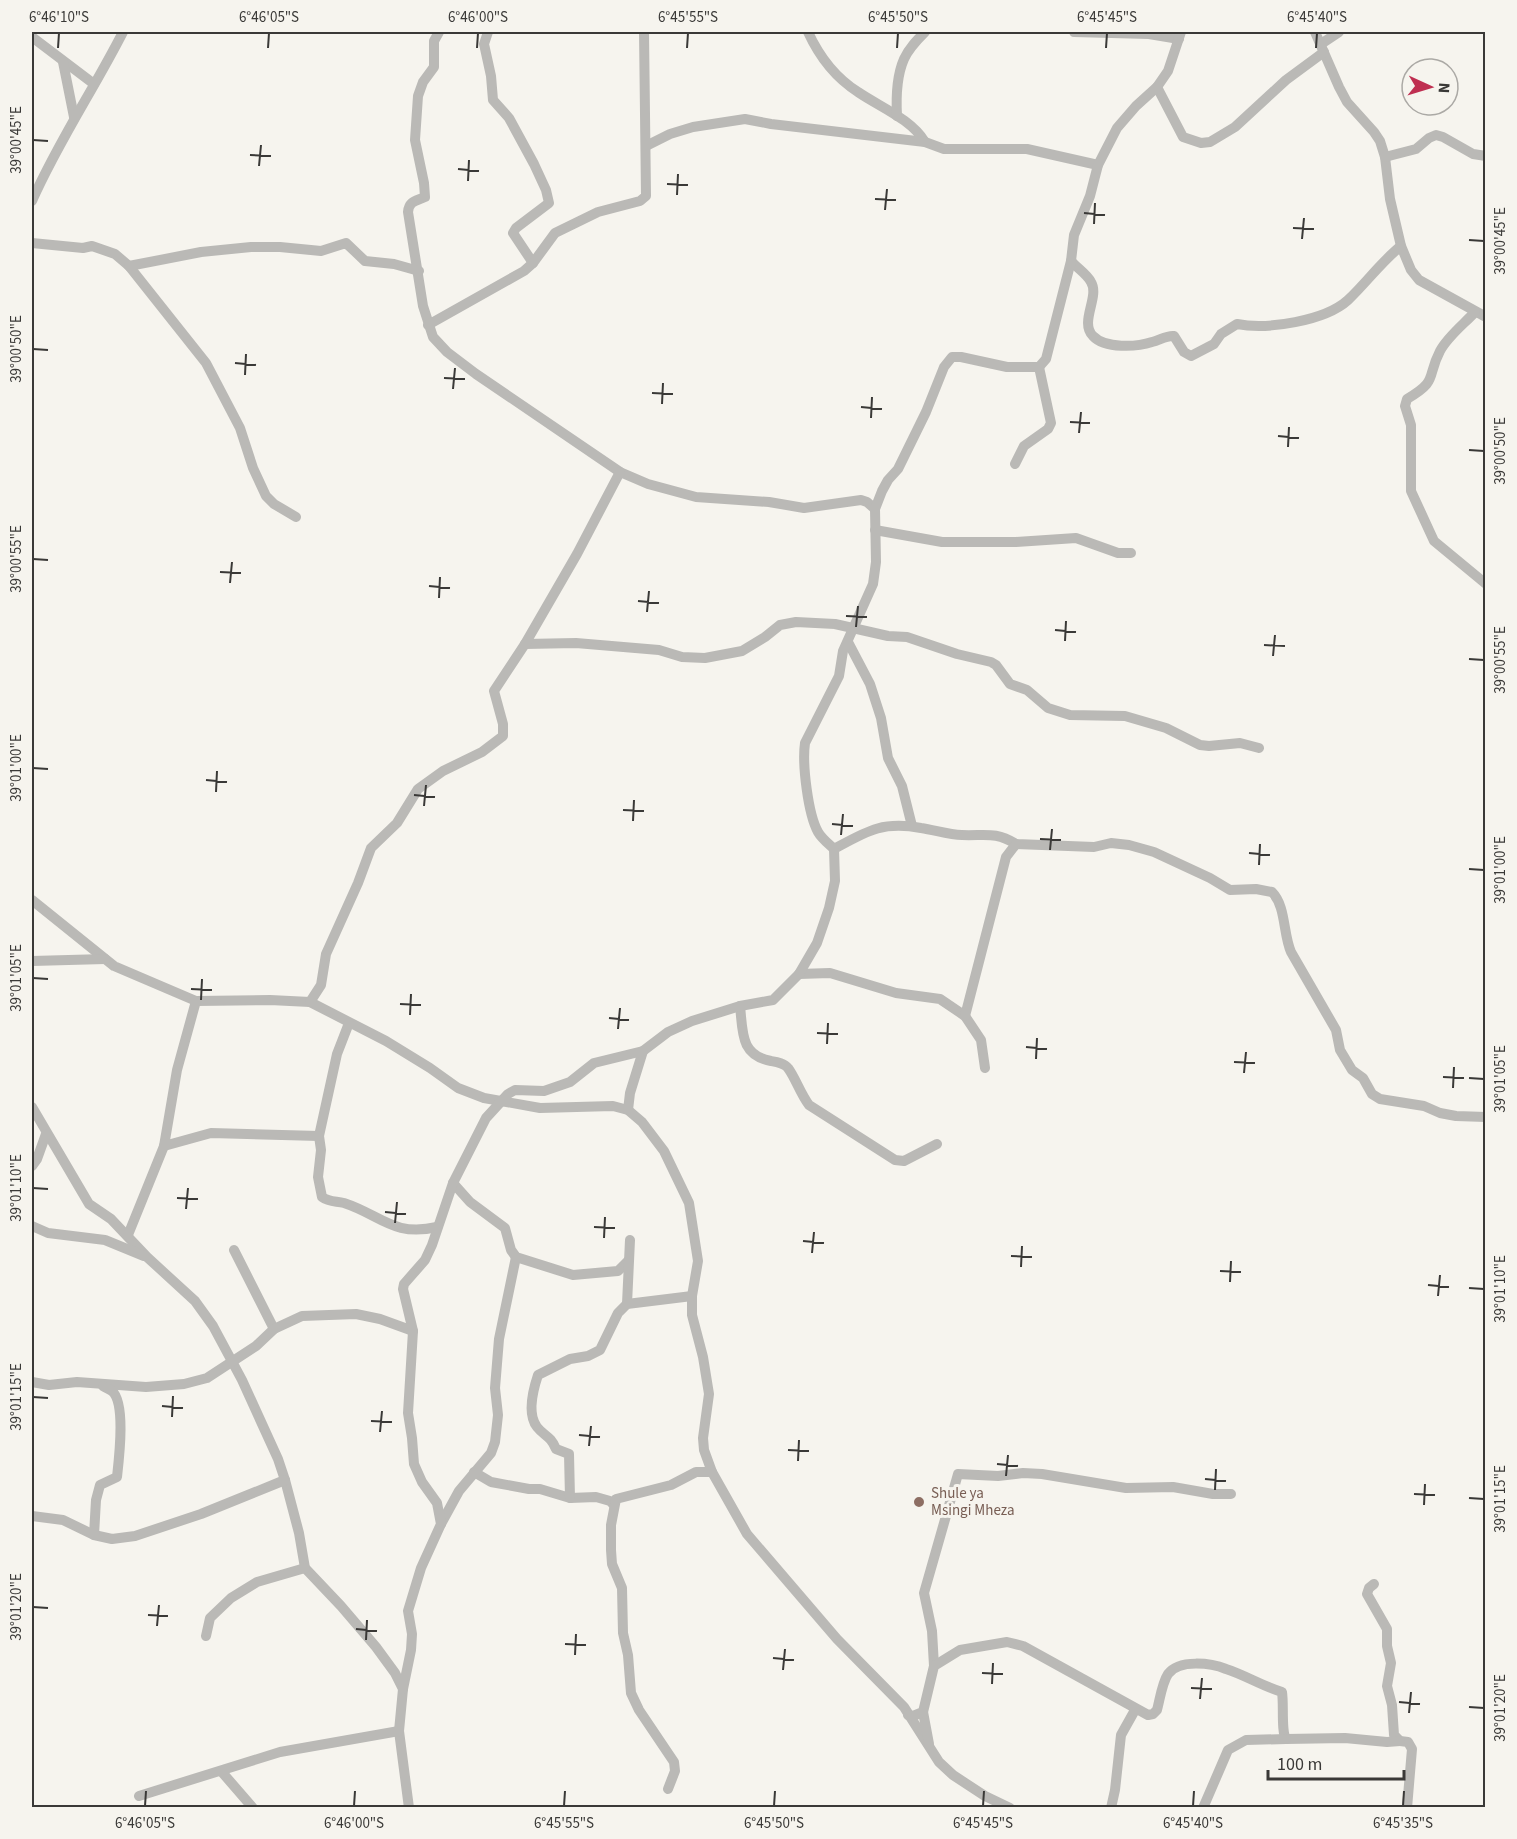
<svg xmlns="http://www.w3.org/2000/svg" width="1517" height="1839" font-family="'Source Sans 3',sans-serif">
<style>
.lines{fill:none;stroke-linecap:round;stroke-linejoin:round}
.minor{stroke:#bab9b6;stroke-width:10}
.ticks{fill:none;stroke:#3a3937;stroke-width:2}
.education-dot{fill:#8d6e63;stroke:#f6f4ee;stroke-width:2}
.labels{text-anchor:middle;stroke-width:6;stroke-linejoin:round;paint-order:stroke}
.education-label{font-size:15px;fill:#785e54;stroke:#f6f4ee;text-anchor:start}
.neatline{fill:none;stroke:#3a3937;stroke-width:2}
.ticks-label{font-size:15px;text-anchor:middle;fill:#3a3937}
</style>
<rect width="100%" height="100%" fill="#f6f4ee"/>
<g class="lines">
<g class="minor">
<path d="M439,32L434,41V67L423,82L418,96L415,140L424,183L425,197C416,201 409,201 408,212L423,306L433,337L447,352L476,374L620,472L648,484L696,497L769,502L804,508L861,500L867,502L875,509"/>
<polyline points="488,32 484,44 491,76 493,100 509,118 534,164 546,190 549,203 516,228 513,233 533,263"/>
<path d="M808,32C819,56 836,78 858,92C880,107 911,119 925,142"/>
<polyline points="1074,32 1149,34 1179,39"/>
<polyline points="1315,32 1339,87 1347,102 1374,132 1380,141 1385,157 1390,199 1401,246 1411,270 1419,280 1486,317"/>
<polyline points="32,37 94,84"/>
<polyline points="1321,44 1339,32"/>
<polyline points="63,62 74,117"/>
<polyline points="1157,87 1183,137 1201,143 1210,142 1235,127 1286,80 1324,52"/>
<path d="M897,116C896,98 897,75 904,59C909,48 917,40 925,32"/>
<polyline points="646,146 670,134 693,127 745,119 771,124 925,142 944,149 1027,149 1098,165"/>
<polyline points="1385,157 1416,149 1429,138 1436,135 1443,137 1473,154 1486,156"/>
<path d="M32,201C58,142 94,89 123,32"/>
<polyline points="32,243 83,248 92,246 115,254 129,266 206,363 240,428 253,468 266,496 274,504 296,517"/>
<path d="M1071,261C1077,268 1087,274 1091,282C1100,297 1079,322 1093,336C1105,349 1137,347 1152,342C1160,340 1167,335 1174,336L1184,352L1191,356L1214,344L1221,334L1237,324C1267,330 1325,321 1348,300C1367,282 1381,262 1401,246"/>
<polyline points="129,266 201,252 251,247 280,247 321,251 346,243 365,261 394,264 419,271"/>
<path d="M1475,312C1464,324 1448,336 1440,351C1426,378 1439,380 1407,399L1405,406L1411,425V491L1434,541L1486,584"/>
<polyline points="428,325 524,271 533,263 555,233 598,212 640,201 646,196 644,32"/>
<polyline points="1015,464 1024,446 1048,429 1051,423 1039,367"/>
<polyline points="875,530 942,542 1016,542 1076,538 1118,553 1131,553"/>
<polyline points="848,642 870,684 881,718 888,758 902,786 912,826"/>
<polyline points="525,644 576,643 659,650 682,657 705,658 742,651 765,637 780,625 796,622 835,624 888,636 907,637 957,654 991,662 996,665 1010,684 1027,690 1048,708 1070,715 1125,716 1166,728 1200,745 1209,746 1240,743 1259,748"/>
<path d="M834,849C867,831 882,821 921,828C935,830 949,835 962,835C985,836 995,831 1016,844L1094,847L1111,843L1129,845L1154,852L1210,878L1230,890L1256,889L1272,892C1286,906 1283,934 1291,952L1336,1030L1340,1050L1352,1070L1363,1078L1372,1094L1380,1099L1424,1106L1440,1113L1456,1116L1486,1117"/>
<polyline points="32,900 114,966 196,1001 270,1000 310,1002 386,1041 430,1068 458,1088 484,1098 540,1108 613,1106 628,1110 642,1122 664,1151 689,1203 698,1261 692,1296 692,1315 703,1357 709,1394 703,1438 704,1450 712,1472 747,1534 837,1639 904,1707 939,1762 953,1775 985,1796 1010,1808"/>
<polyline points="32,961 105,959"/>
<polyline points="799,974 830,973 896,993 940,999 965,1016 981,1040 985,1068"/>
<polyline points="310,1002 321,985 326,954 358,883 371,848 397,823 418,789 443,771 482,752 503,736 503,724 494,691 525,644 577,554 620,472"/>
<path d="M740,1006C743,1032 740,1055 771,1061C777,1062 784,1063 788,1068C796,1079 800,1093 809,1105L895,1160L904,1161L937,1144"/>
<polyline points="965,1016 1006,857 1016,844"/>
<path d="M349,1023L337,1054L319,1136L321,1150L318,1177L322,1197C329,1202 336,1201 344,1203C381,1215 393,1237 437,1227"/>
<polyline points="32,1107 89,1204 111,1219 147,1257 195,1301 213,1326 242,1380 278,1459 285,1480 299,1533 305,1568 341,1606 376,1647 395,1673 403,1689 399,1731 409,1808"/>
<polyline points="628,1110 630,1093 643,1051"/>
<polyline points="164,1146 211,1133 319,1136"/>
<polyline points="32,1166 37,1159 46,1134"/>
<polyline points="453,1183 470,1202 505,1228 511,1250 516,1257 573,1275 618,1271 629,1260"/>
<polyline points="32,1226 48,1233 105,1240 144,1256"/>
<polyline points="128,1235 164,1146 177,1070 196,1001"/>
<polyline points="234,1250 274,1329"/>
<polyline points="627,1304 630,1240"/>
<polyline points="32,1382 49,1385 77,1382 146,1387 184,1384 207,1378 256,1346 274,1329 302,1316 356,1314 380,1319 413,1331"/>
<polyline points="474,1472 491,1482 529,1489 540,1489 570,1498 596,1497 610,1501 614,1505"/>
<path d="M570,1498L569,1454L556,1449C550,1435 545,1437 537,1427C527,1414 533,1390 538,1375L570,1359L588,1356L600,1350L618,1313L627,1304L692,1296"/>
<polyline points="32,1516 63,1520 94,1535 112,1539 135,1536 201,1514 285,1480"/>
<polyline points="441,1524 459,1491 491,1453 495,1442 498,1415 495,1388 499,1339 516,1257"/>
<path d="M94,1535L96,1500L100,1485L117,1477C119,1459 126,1403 112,1391C109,1389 106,1388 103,1386"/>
<polyline points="1374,1584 1369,1588 1367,1594 1387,1629 1387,1646 1391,1663 1387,1686 1392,1705 1394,1735 1400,1741 1408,1742 1412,1749 1407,1808"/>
<polyline points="206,1636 210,1618 231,1598 257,1582 305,1568"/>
<polyline points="934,1666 932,1631 924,1593 958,1474 998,1476 1023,1473 1042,1474 1126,1488 1173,1487 1213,1494 1231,1494"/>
<path d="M403,1689L411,1650L412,1634L408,1611L421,1568L441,1524L437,1503L422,1482L414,1464L412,1438L408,1413L413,1331L403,1289L404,1284L425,1260L432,1245L453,1183L486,1118L508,1094L515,1090L544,1091L570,1082L594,1063L643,1051L668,1032L692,1021L740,1006L773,1000L799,974L817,943L829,908L835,881L834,849C829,844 822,839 818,832C808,814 802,764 805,743L839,676L843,651L873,584L876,562L875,509L882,491L888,480L898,469L926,412L944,367L952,357H961L1007,367H1039L1046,359L1071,261L1074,235L1090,196L1098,165L1117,128L1136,106L1157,87L1168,71L1181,32"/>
<polyline points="923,1712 929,1744"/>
<path d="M908,1715L913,1716L923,1712L934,1666L960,1650L1007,1642L1023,1646L1148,1715L1153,1714L1157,1710C1160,1699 1162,1683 1168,1674C1179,1659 1211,1663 1226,1669C1245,1675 1262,1686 1282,1692C1284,1704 1281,1732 1286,1739L1345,1738L1387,1742L1400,1741"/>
<polyline points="221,1771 253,1808"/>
<polyline points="668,1789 675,1771 674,1762 639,1710 631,1693 628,1655 623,1633 622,1588 612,1564 611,1550 611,1525 616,1499 671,1485 696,1472 712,1472"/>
<polyline points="139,1796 280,1752 399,1731"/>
<polyline points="1111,1808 1115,1790 1121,1735 1135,1710"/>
<polyline points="1203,1808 1228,1750 1246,1740 1286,1739"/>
</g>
</g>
<path class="ticks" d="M58,48L59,33M268,48L269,33M477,48L478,33M687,48L688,33M897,48L898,33M1106,48L1107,33M1316,48L1317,33M33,140L48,141M250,155L271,156M259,166L261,145M458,169L479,171M468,181L469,160M667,184L688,185M677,195L678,174M875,199L896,200M885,210L887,189M1084,213L1105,215M1094,224L1095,203M1293,228L1314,229M1302,239L1304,218M1469,240L1484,241M33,349L48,350M235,363L256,365M245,375L246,354M444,378L465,379M453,389L455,368M652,393L673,394M662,404L663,383M861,407L882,409M871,418L872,397M1070,422L1090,423M1079,433L1081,412M1278,436L1299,438M1288,447L1289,427M1469,450L1484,451M33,559L48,560M220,572L241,573M230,583L232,562M429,586L450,588M439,598L440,577M638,601L659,603M647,612L649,591M846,616L867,617M856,627L858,606M1055,630L1076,632M1065,641L1066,621M1264,645L1285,646M1273,656L1275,635M1469,659L1484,660M33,768L48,769M206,780L227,782M216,792L217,771M414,795L435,797M424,806L426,785M623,810L644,811M633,821L634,800M832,824L853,826M841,835L843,814M1040,839L1061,840M1050,850L1052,829M1249,853L1270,855M1259,865L1260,844M1469,869L1484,870M33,978L48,979M191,989L212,990M201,1000L202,979M400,1004L421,1005M410,1015L411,994M609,1018L629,1020M618,1029L620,1008M817,1033L838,1034M827,1044L828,1023M1026,1047L1047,1049M1036,1059L1037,1038M1234,1062L1255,1063M1244,1073L1246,1052M1443,1077L1464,1078M1469,1078L1484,1079M1453,1088L1454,1067M33,1188L48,1189M177,1198L198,1199M186,1209L188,1188M385,1212L406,1214M395,1223L397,1202M594,1227L615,1228M604,1238L605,1217M803,1241L824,1243M812,1253L814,1232M1011,1256L1032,1257M1021,1267L1022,1246M1220,1271L1241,1272M1230,1282L1231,1261M1428,1285L1449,1287M1469,1288L1484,1289M1438,1296L1440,1275M33,1397L48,1398M162,1406L183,1408M172,1417L173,1396M371,1421L392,1422M380,1432L382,1411M579,1435L600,1437M589,1446L591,1426M788,1450L809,1451M798,1461L799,1440M997,1464L1018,1466M1006,1476L1008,1455M1205,1479L1226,1481M1215,1490L1216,1469M1414,1494L1435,1495M1469,1498L1484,1499M1424,1505L1425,1484M33,1607L48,1608M148,1615L168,1616M157,1626L159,1605M356,1629L377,1631M366,1640L367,1620M565,1644L586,1645M575,1655L576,1634M773,1658L794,1660M783,1670L785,1649M982,1673L1003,1674M992,1684L993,1663M1191,1688L1212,1689M1200,1699L1202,1678M1399,1702L1420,1704M1469,1707L1484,1708M1409,1713L1411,1692M145,1806L146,1791M354,1806L355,1791M564,1806L565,1791M774,1806L775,1791M983,1806L984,1791M1193,1806L1194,1791M1403,1806L1404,1791"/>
<circle class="education-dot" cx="919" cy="1502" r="6"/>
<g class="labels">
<g class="education-label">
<text x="931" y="1498">Shule ya<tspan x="931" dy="17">Msingi Mheza</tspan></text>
</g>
</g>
<rect width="1517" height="1839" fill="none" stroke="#f6f4ee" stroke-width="66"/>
<g transform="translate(1430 87) rotate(94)"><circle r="28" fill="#f6f4ee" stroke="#aba9a5" stroke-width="1.5"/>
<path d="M0-4.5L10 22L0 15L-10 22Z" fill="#bf2f51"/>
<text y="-9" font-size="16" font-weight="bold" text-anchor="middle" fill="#3a3937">N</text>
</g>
<path d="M1268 1770v9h136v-9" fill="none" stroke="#3a3937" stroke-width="3"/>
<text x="1277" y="1770" font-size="18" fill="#3a3937" stroke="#f6f4ee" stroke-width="4.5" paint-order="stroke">100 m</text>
<rect x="33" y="33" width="1451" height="1773" class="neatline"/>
<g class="ticks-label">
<text x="59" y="22">6°46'10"S</text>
<text x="269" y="22">6°46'05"S</text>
<text x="478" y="22">6°46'00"S</text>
<text x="688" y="22">6°45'55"S</text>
<text x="898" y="22">6°45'50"S</text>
<text x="1107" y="22">6°45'45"S</text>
<text x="1317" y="22">6°45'40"S</text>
<text transform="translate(16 140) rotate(-90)" y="5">39°00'45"E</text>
<text transform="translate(1500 241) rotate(-90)" y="5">39°00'45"E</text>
<text transform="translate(16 349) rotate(-90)" y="5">39°00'50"E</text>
<text transform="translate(1500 451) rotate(-90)" y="5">39°00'50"E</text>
<text transform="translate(16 559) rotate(-90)" y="5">39°00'55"E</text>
<text transform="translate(1500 660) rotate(-90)" y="5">39°00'55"E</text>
<text transform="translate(16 768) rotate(-90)" y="5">39°01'00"E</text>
<text transform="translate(1500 870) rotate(-90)" y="5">39°01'00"E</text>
<text transform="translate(16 978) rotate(-90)" y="5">39°01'05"E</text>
<text transform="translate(1500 1079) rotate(-90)" y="5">39°01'05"E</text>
<text transform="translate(16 1188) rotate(-90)" y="5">39°01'10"E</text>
<text transform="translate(1500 1289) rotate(-90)" y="5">39°01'10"E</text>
<text transform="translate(16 1397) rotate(-90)" y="5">39°01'15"E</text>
<text transform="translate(1500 1499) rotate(-90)" y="5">39°01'15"E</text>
<text transform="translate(16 1607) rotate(-90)" y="5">39°01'20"E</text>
<text transform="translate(1500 1708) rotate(-90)" y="5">39°01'20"E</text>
<text x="145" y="1828">6°46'05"S</text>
<text x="354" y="1828">6°46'00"S</text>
<text x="564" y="1828">6°45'55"S</text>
<text x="774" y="1828">6°45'50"S</text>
<text x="983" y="1828">6°45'45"S</text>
<text x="1193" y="1828">6°45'40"S</text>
<text x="1403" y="1828">6°45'35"S</text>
</g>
</svg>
